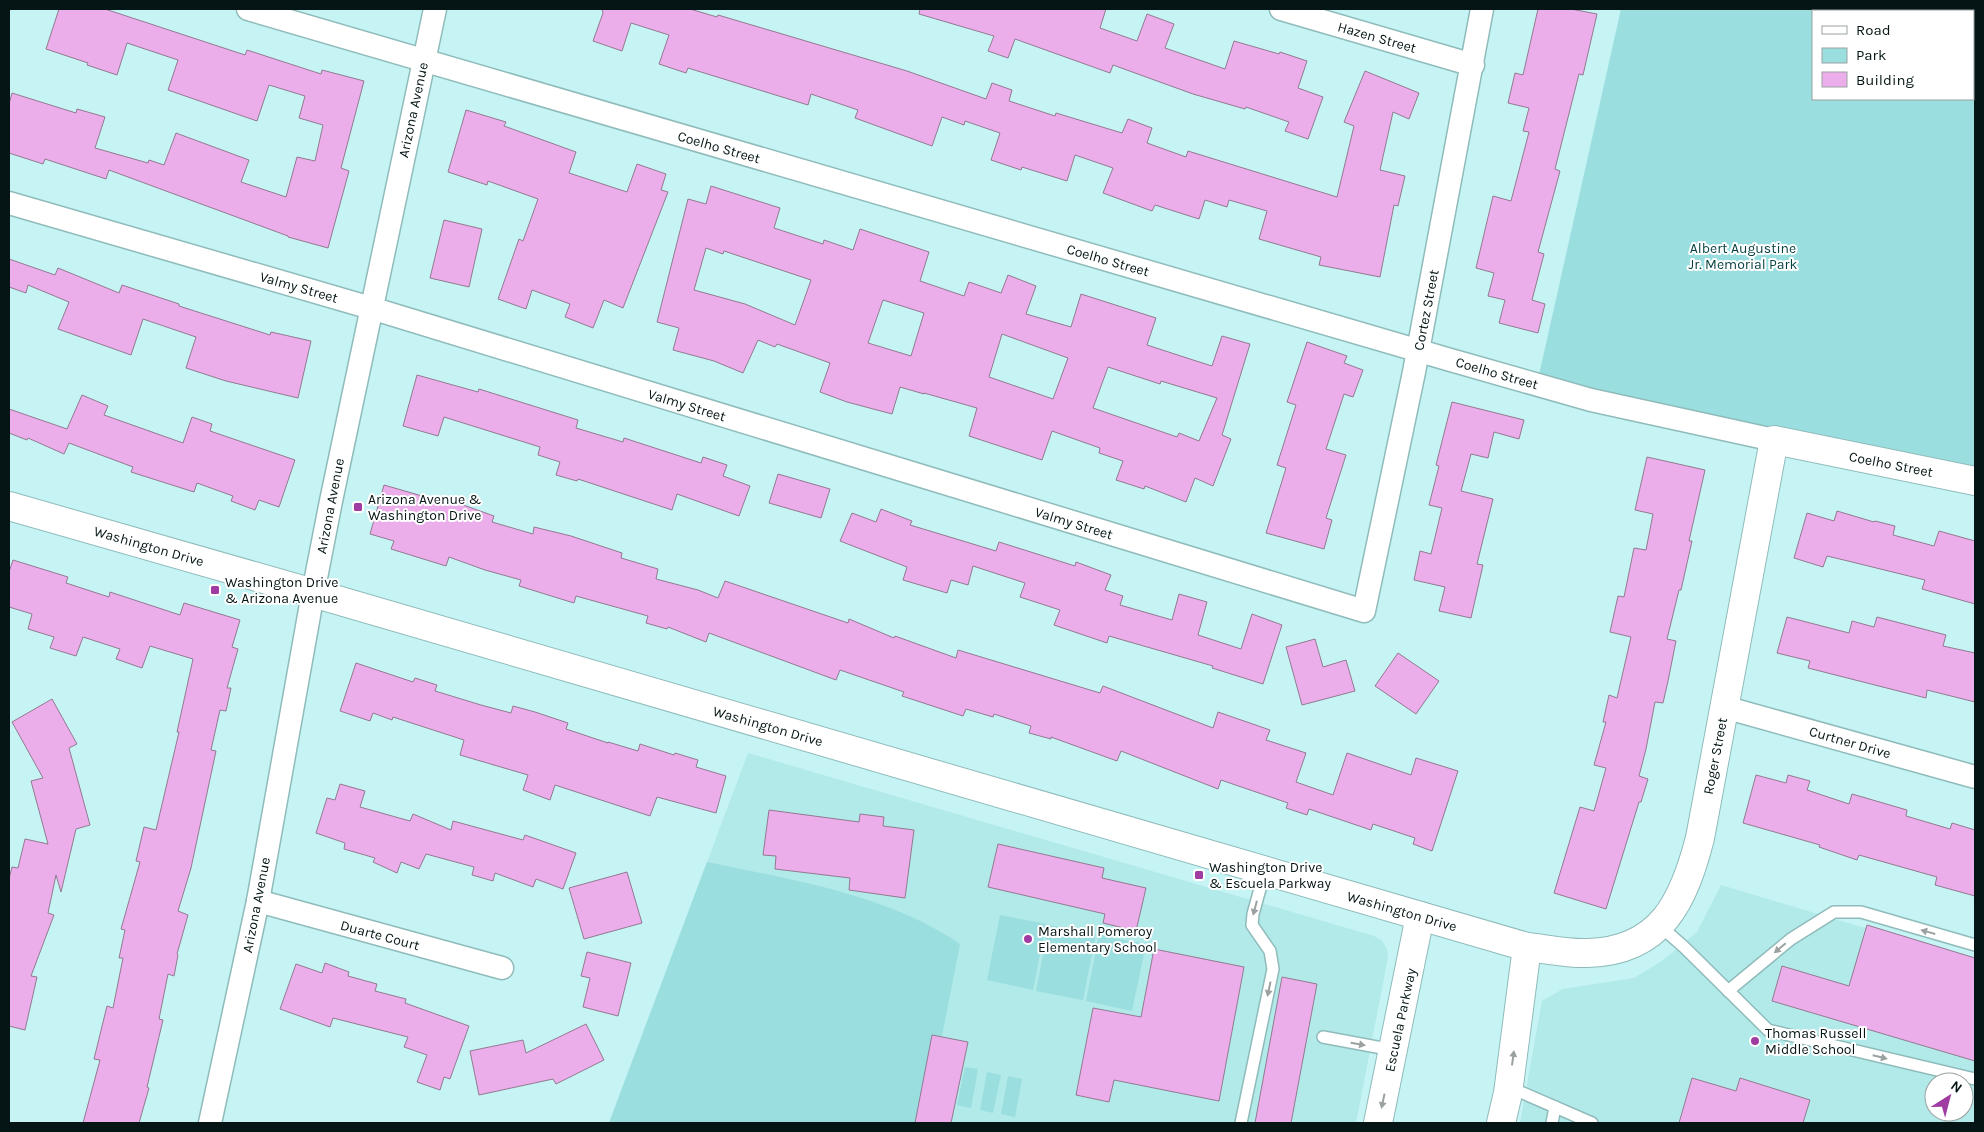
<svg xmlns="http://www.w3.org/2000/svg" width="1984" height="1132" font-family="Karla,sans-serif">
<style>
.built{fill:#b2e9e9;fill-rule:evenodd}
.green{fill:#9adedf;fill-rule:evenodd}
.building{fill:#ecaeea;stroke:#927a91;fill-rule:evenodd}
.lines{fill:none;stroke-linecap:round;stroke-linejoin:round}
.service-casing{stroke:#90bbbb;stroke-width:14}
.minor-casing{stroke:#90bbbb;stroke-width:25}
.tertiary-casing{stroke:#90bbbb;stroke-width:30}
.service{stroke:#fff;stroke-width:11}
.minor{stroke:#fff;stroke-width:22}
.tertiary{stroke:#fff;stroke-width:28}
.oneway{fill:#9ba1a1}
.poi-dot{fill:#a03ba1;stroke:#fff;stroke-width:2}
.labels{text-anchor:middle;stroke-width:4;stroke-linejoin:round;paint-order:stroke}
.street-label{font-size:14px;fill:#051515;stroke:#fff}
.park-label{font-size:14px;fill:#053f40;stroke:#fff}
.poi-label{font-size:14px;fill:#051515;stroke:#fff;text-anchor:start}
</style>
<rect width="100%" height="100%" fill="#c6f3f3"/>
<g class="built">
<polygon points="748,753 1374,936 1382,941 1387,949 1388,957 1356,1123 609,1123"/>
<path d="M1721,885L1975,961V1123H1520L1542,1001L1563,989L1634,978L1662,961L1697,932ZM1934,1082H1964V1112H1934Z"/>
</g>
<g class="green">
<path d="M1621,9H1975V481L1537,384ZM1813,11H1973V99H1813Z"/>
<path d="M707,862C792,880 887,894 960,944L925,1123H609Z"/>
<polygon points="1000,915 1046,924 1033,990 987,980"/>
<polygon points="1049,925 1096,934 1083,1000 1036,991"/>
<polygon points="1099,935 1146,944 1132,1011 1086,1001"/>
<polygon points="965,1067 978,1069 971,1108 957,1105"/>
<polygon points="987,1072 1001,1075 993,1113 980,1110"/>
<polygon points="1008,1076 1022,1079 1015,1117 1001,1114"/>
</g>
<g class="building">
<polygon points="59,9 105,9 245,55 247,50 321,74 322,70 364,81 341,168 349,171 328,248 288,237 288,236 109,170 106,179 45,159 43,164 9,153 9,104 12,93 76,113 77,109 105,117 95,148 148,163 149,160 164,165 176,133 249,160 241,182 286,197 297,157 315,161 323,125 299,118 305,96 269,85 257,121 168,90 178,60 127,43 117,75 87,65 88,63 46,49"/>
<polygon points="602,9 690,9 717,17 718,15 907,71 986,99 992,83 1012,90 1009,101 1055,116 1056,113 1122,133 1128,119 1152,128 1147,143 1186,157 1188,151 1337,197 1354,126 1344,122 1365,71 1419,93 1409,119 1393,112 1380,170 1405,176 1398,206 1394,205 1380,277 1319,265 1321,257 1259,239 1267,211 1229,200 1227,207 1205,200 1199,219 1155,205 1152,211 1103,193 1113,168 1075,155 1067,181 1022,167 1021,170 991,160 1000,133 965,121 964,125 942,117 932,146 855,118 858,110 811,94 808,105 688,68 686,73 659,64 669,35 631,23 622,51 593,41 603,13"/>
<polygon points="920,9 1106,9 1100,28 1137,41 1147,14 1174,24 1165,48 1225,69 1234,41 1279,54 1280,52 1307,61 1298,88 1323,97 1308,139 1285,131 1289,122 1246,107 1245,109 1193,94 1113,65 1110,73 1015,39 1008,58 988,51 994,36 919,14"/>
<polygon points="1538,9 1571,9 1597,14 1583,75 1579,74 1555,169 1560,171 1538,252 1544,254 1532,300 1545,304 1538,333 1499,323 1505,300 1488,296 1494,273 1476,268 1493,196 1511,201 1529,132 1523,131 1529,108 1508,103 1515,73 1523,75"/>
<polygon points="466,110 506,122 504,126 576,152 569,173 627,192 637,164 666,174 661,190 668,192 623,308 604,300 593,328 565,317 570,304 532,290 526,309 498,299 519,239 523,241 538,199 488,181 487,185 448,172"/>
<path d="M711,186L780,208L774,228L823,244L824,240L853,250L860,229L929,252L920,281L964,296L969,282L1001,293L1008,275L1036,286L1026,314L1071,327L1081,294L1156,318L1147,345L1190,359L1212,366L1222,336L1250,344L1222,435L1231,439L1213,486L1195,478L1186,502L1145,486L1144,489L1116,480L1123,461L1099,453L1100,448L1052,431L1042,460L969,436L977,408L924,393V394L900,387L892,414L847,402L820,392L830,363L777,344L775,347L758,340L743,373L714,361L673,350L679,328L657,322L688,199L706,204ZM706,248L723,254L724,251L811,280L795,325L745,304L694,290ZM883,300L924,313L911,356L868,343ZM1002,334L1068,358L1053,399L989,377ZM1108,367L1160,384L1161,381L1217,398L1199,441L1179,433L1177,437L1093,408Z"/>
<polygon points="444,220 482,229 469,287 430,278"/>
<polygon points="9,259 55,275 58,268 119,293 122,285 179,304 179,306 270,335 271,332 311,341 298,398 226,381 186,368 196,337 143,319 131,355 58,329 69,302 28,285 26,293 9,287"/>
<polygon points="1307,342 1347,356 1344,363 1363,370 1353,397 1344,394 1326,449 1346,455 1326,518 1332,520 1324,549 1266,533 1286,468 1277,465 1296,405 1287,402"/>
<polygon points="417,375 478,392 479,389 578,420 576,428 623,442 624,438 701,463 703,457 727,465 723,476 750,486 739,516 677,494 672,510 578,479 577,481 556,475 560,462 538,455 540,447 444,417 438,436 403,426"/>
<polygon points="82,395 108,406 104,415 183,443 192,417 212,424 210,431 295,460 279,507 259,500 255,510 231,501 233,496 197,483 194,492 131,472 133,467 69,443 64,454 28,438 27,440 9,433 9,409 67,429"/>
<polygon points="1452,402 1524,420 1519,439 1494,432 1488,458 1471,454 1461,491 1493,499 1477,564 1483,565 1471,618 1439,611 1445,587 1414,580 1420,551 1431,554 1442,508 1429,505 1439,466 1436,465"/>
<polygon points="1647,457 1705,470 1689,541 1692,541 1681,590 1679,590 1667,639 1676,641 1668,681 1663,703 1655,702 1646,749 1639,776 1648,779 1641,802 1639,802 1606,909 1554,893 1580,807 1594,811 1606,768 1594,765 1606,722 1603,722 1609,695 1617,698 1631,637 1610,632 1618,596 1624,597 1634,548 1646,550 1653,514 1635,510"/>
<polygon points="778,474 830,489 821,518 769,503"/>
<polygon points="384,485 443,502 444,498 494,516 492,522 533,534 534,527 571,536 622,553 621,558 658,569 656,579 698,590 718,598 725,581 848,623 849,619 894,638 895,636 956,658 958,650 1100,693 1103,686 1213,728 1218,712 1270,730 1266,740 1306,753 1296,782 1333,795 1347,753 1411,775 1416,758 1458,771 1432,851 1413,844 1415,838 1373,824 1371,830 1309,809 1307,815 1286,808 1288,803 1221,780 1218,789 1121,751 1117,761 1051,737 1051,739 1029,733 1031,726 994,714 993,717 966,709 963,716 902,696 904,692 840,670 836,680 709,633 706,642 668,627 667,629 646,623 648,616 576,596 574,603 519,586 521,580 485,570 449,557 446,566 391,549 394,541 370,534"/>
<polygon points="881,509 912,521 910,525 996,551 999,542 1075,566 1076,562 1111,575 1105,590 1123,596 1120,605 1172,620 1179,594 1207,602 1198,635 1241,649 1252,614 1282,625 1263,684 1212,668 1213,666 1109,636 1107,643 1054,625 1060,610 1020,597 1025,583 973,566 968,585 951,580 947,593 903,580 907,567 840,541 852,513 876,522"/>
<polygon points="1837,511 1874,522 1875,521 1895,526 1893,535 1934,546 1939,531 1975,541 1975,604 1922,589 1925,580 1848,561 1827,556 1823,567 1794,558 1807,513 1834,521"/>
<polygon points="13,560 68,577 66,583 109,597 110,592 180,615 184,603 240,620 232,647 238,649 227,688 231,688 226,711 220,710 211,750 216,751 191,868 178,911 188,915 177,954 178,955 174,976 168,974 159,1019 163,1020 147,1087 149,1088 139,1123 83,1123 100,1060 94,1059 107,1006 113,1008 123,958 119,958 125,930 121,929 140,862 136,861 144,827 156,830 179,732 177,732 193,659 150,646 142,668 116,659 120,649 83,637 76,656 50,648 54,637 28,629 32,614 9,607 9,572"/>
<polygon points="1787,617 1849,633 1852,621 1874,627 1877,617 1946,635 1943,646 1975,653 1975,702 1927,690 1926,698 1808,668 1810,661 1777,653"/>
<polygon points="1315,639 1323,667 1346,660 1355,691 1302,705 1286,647"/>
<polygon points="1398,653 1439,681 1416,714 1375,686"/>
<polygon points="356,663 413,682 415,678 437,685 435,691 481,705 511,713 513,706 535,712 568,723 566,729 608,743 608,742 638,751 640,744 674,755 675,753 698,760 696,767 726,776 716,813 657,797 650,816 555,785 550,800 523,790 528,775 460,755 464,740 393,717 392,720 373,713 370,721 340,711"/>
<polygon points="52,699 77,744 69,748 90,825 76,829 61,892 56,875 48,913 54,915 31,976 37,977 25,1030 9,1026 9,879 12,867 18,868 25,839 48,844 31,781 43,778 12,722"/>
<polygon points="1756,775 1786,783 1788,775 1810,781 1807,790 1849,804 1852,794 1907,810 1906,816 1950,829 1952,823 1975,830 1975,896 1935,885 1937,877 1859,855 1857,860 1819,847 1820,845 1743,823"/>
<polygon points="340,784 365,791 360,807 410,821 413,814 451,830 453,821 523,840 525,835 576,853 563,889 536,879 533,887 495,873 493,881 472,875 474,867 426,854 419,869 401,862 397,873 373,862 375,858 344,849 345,843 316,833 327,798 335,800"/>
<polygon points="769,810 859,822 860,814 884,817 883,826 914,830 905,898 849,890 850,878 775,869 776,856 763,855"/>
<polygon points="998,844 1104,868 1102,878 1146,888 1136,931 1103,923 1105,914 988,887"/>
<polygon points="627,872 642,923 584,939 569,888"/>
<polygon points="1867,925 1975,958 1975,1061 1772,1001 1782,966 1849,986"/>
<polygon points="1154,949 1244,967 1219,1101 1114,1080 1109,1102 1076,1095 1093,1008 1141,1017"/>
<polygon points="587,952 631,963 618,1016 583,1007 590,978 581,976"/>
<polygon points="325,963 349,972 348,976 377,984 375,991 406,999 405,1003 469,1026 450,1079 444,1077 440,1090 417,1082 427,1055 404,1047 408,1037 333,1018 330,1027 280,1009 296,964 322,973"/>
<polygon points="1282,977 1317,984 1291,1123 1255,1123"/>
<polygon points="586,1024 604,1060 556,1084 553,1079 479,1095 470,1051 523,1040 526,1053"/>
<polygon points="932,1035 968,1042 951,1123 915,1123"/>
<polygon points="1692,1078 1736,1091 1740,1078 1810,1100 1803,1123 1679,1123"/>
</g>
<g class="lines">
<g class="service-casing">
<g id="service">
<polyline points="1659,925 1684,947 1768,1030 1975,1079"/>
<polyline points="1728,991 1791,939 1834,912 1861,912 1975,945"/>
<polyline points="1323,1037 1393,1050"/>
<polyline points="1509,1087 1592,1123"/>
<polyline points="1241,1123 1273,969 1270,951 1252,925 1253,914 1265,871"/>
<polyline points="1552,1123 1555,1107"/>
</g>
</g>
<g class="minor-casing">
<g id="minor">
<polyline points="248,9 1447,359 1591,400 1774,440"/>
<polyline points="1281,9 1473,65"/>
<polyline points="9,203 371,308 1364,611 1414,372 1482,9"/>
<polyline points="1724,707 1975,777"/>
<polyline points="258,901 502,968"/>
<polyline points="210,1123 258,901 313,593 331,501 435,9"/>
</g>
</g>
<g class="tertiary-casing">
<g id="tertiary">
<path d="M9,506L313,593L1527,947C1547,949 1568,954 1588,953C1662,951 1684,900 1700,838L1774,440L1975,481"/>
<polyline points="1378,1123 1420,916"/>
<polyline points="1501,1123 1508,1093 1527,947"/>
</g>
</g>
<use href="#service" class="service"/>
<use href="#minor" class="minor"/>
<use href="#tertiary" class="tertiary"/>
</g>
<defs><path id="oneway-solid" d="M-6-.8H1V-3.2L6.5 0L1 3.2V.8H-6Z" transform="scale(1.25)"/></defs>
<g class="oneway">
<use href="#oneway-solid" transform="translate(1255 908) rotate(105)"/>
<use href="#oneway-solid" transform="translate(1928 932) rotate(-164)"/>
<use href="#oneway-solid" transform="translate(1780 948) rotate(140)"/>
<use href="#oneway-solid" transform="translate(1269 989) rotate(102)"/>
<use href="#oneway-solid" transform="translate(1358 1044) rotate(10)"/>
<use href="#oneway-solid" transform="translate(1880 1057) rotate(14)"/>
<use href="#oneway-solid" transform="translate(1513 1058) rotate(-82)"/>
<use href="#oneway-solid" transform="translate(1383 1101) rotate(102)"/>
</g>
<g class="poi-dot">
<rect x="353" y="502" width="10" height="10" rx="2.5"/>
<rect x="210" y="585" width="10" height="10" rx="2.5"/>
<rect x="1194" y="870" width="10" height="10" rx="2.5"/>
<circle cx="1028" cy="939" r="5"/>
<circle cx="1755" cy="1041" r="5"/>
</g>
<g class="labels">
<g class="street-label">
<text transform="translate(1377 37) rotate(16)" y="5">Hazen Street</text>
<text transform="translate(413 110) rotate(-78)" y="5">Arizona Avenue</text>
<text transform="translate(719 147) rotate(16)" y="5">Coelho Street</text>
<text transform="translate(1108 260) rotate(16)" y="5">Coelho Street</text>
<text transform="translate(299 287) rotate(16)" y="5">Valmy Street</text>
<text transform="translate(1426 310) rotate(-79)" y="5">Cortez Street</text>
<text transform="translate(1497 373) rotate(16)" y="5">Coelho Street</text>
<text transform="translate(687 405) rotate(17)" y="5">Valmy Street</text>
<text transform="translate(1891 464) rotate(11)" y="5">Coelho Street</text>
<text transform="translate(330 506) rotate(-79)" y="5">Arizona Avenue</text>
<text transform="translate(1074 523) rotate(17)" y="5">Valmy Street</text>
<text transform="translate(149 546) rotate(16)" y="5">Washington Drive</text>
<text transform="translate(768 726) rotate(16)" y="5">Washington Drive</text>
<text transform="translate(1850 742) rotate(16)" y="5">Curtner Drive</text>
<text transform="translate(1715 756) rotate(-79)" y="5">Roger Street</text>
<text transform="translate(256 905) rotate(-79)" y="5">Arizona Avenue</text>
<text transform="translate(1402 911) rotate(16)" y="5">Washington Drive</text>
<text transform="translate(380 935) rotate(15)" y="5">Duarte Court</text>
<text transform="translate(1400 1020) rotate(-78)" y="5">Escuela Parkway</text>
</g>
<g class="park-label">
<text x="1743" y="253">Albert Augustine<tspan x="1743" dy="16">Jr. Memorial Park</tspan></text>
</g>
<g class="poi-label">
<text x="368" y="504">Arizona Avenue &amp;<tspan x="368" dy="16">Washington Drive</tspan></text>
<text x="225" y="587">Washington Drive<tspan x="225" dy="16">&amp; Arizona Avenue</tspan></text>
<text x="1209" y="872">Washington Drive<tspan x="1209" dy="16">&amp; Escuela Parkway</tspan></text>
<text x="1038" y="936">Marshall Pomeroy<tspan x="1038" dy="16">Elementary School</tspan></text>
<text x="1765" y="1038">Thomas Russell<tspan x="1765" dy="16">Middle School</tspan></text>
</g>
</g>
<rect width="1984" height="1132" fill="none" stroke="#051515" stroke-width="20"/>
<rect x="1812" y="10" width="162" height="90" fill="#ffffff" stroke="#9ba1a1"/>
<rect x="1822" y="26" width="25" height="8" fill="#ffffff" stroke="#9ba1a1"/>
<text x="1856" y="35" font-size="15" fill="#051515">Road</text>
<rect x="1822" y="48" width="25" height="15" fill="#9adedf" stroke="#9ba1a1"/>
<text x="1856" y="60" font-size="15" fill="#051515">Park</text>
<rect x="1822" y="72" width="25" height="15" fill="#ecaeea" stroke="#9ba1a1"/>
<text x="1856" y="85" font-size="15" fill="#051515">Building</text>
<g transform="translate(1949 1097) rotate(36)"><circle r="24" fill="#ffffff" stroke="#9ba1a1"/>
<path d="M0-4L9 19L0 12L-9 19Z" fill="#a03ba1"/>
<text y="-8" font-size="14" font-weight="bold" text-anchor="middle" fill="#051515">N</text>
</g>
</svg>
